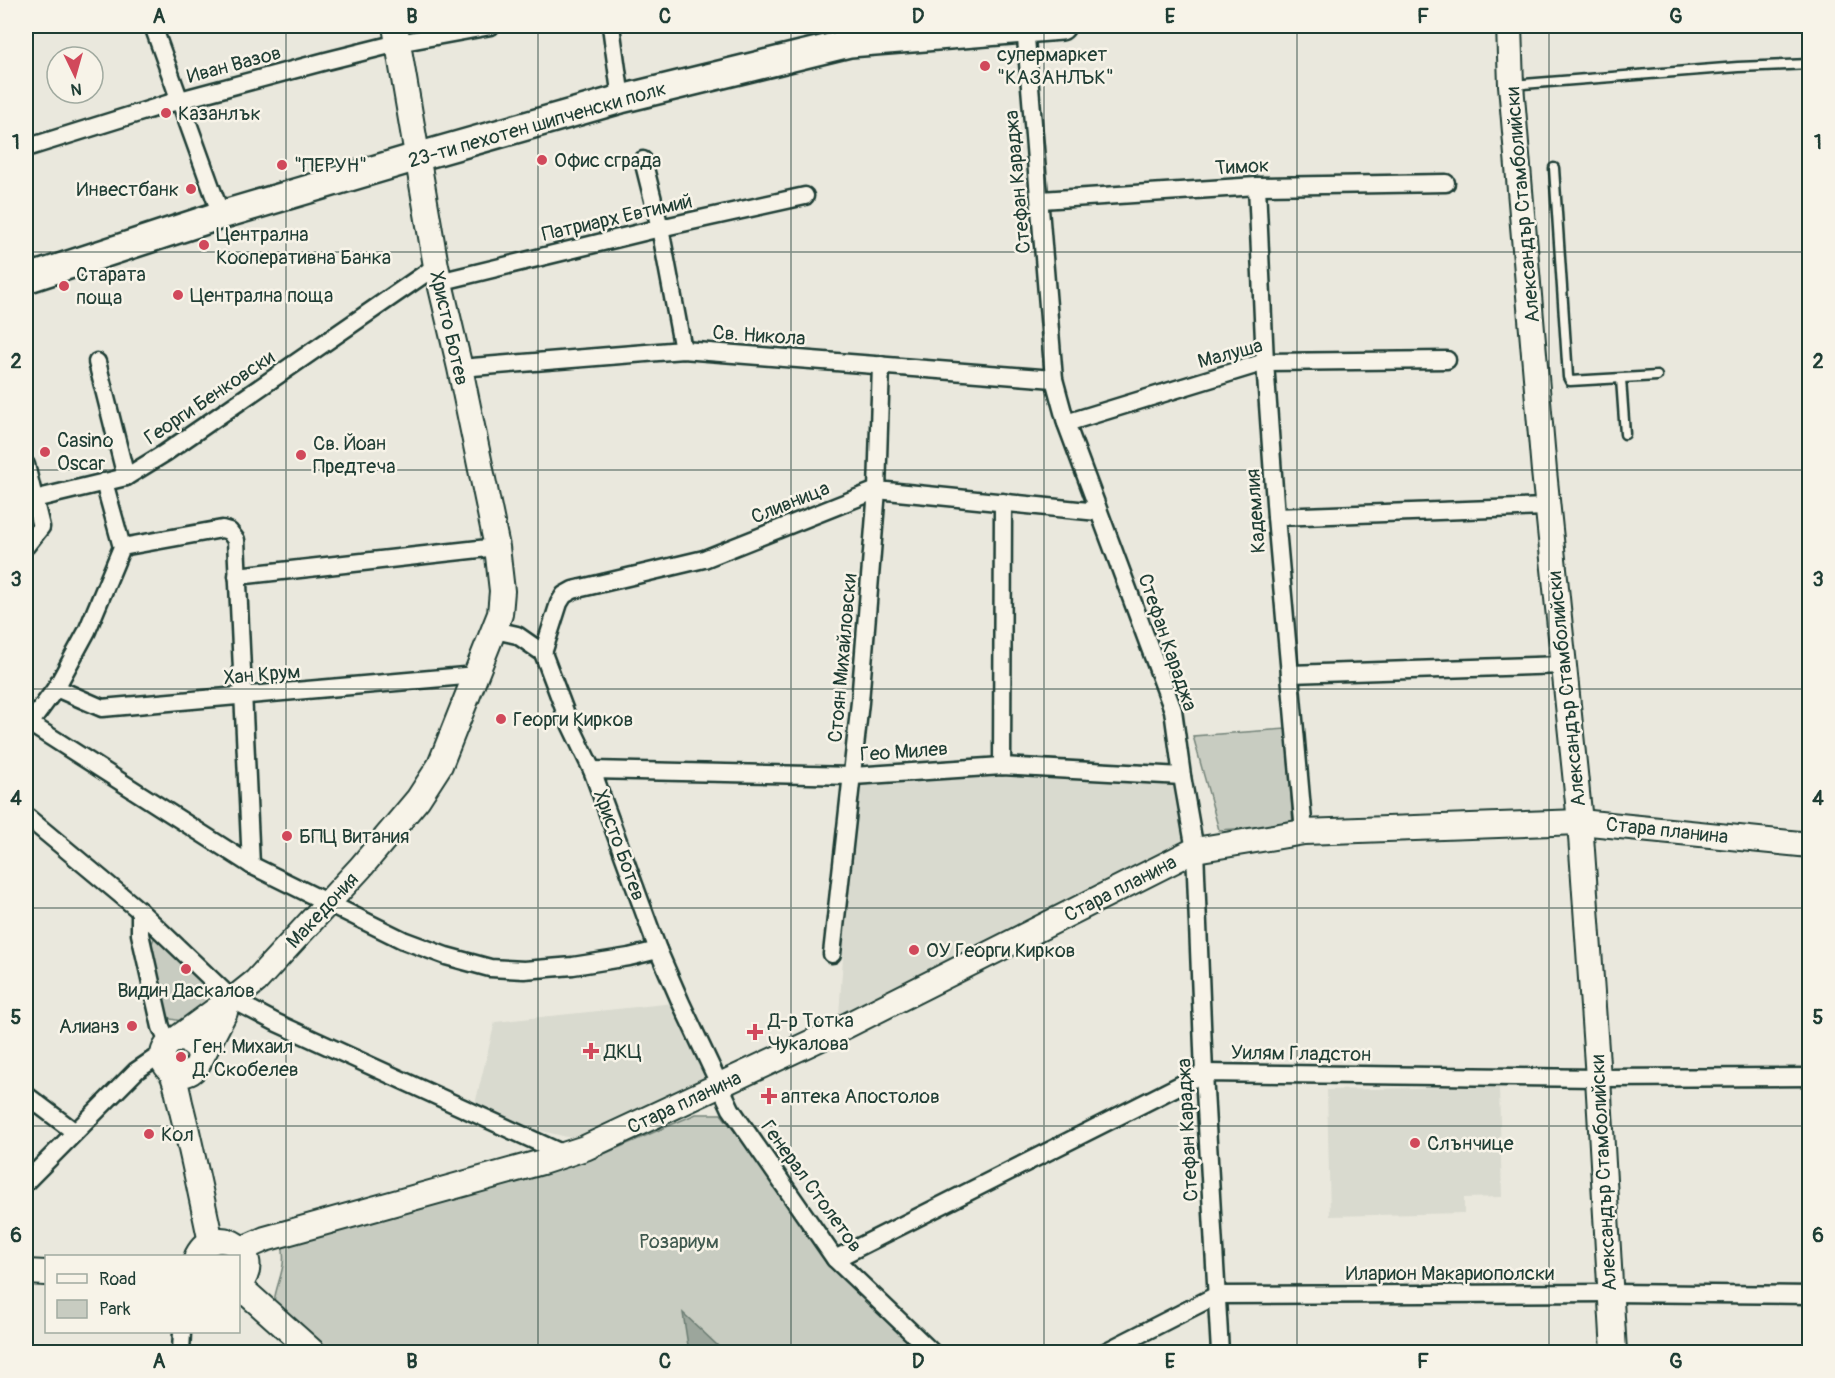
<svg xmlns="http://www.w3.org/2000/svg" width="1835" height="1378" font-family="Pangolin,sans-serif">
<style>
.built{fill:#d9dacf}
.green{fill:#c8ccc1;stroke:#74847a;stroke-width:1.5}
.water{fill:#9ca69c;stroke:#6a7c72;stroke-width:1.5}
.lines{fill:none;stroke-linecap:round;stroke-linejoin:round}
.lane-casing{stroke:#1f3d34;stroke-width:13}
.street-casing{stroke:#1f3d34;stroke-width:21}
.secondary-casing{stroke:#1f3d34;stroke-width:28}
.primary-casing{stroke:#1f3d34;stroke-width:32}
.lane{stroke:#f7f3e8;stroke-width:8}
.street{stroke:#f7f3e8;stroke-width:16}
.secondary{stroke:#f7f3e8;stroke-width:24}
.primary{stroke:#f7f3e8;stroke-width:27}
.grid{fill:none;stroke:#1f3d34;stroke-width:1.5;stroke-opacity:0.55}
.poi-dot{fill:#d1495b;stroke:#f7f3e8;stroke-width:2}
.labels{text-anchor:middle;stroke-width:5;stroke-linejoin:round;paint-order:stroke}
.poi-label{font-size:20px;fill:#1f3d34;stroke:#f7f3e8;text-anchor:start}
.street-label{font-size:20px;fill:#1f3d34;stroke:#f7f3e8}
.park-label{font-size:20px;fill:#415a50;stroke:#f7f3e8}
.neatline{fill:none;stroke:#1f3d34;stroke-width:2}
.grid-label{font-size:20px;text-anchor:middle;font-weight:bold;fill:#1f3d34}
</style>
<rect width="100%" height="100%" fill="#eae8dd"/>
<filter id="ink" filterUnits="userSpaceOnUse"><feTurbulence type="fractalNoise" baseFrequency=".0167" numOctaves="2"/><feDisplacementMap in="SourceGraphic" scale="12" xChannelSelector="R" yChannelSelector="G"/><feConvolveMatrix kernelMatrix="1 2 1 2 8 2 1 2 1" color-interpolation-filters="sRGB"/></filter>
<g filter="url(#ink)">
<g class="built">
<polygon points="856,769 1182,776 1195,850 838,1030"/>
<polygon points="674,1003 708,1081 641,1113 571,1138 534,1129 475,1104 495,1022"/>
<polygon points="1499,1086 1502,1197 1464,1198 1464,1213 1330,1216 1327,1090"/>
</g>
<g class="green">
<polygon points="1286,729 1293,825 1219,830 1193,736"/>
<polygon points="155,936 211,990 210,998 181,1021 171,1019 162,1011 149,950"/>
<path d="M696,1114H721L835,1259L932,1352H330L274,1301C278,1278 287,1268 282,1244L550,1171L597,1157Z"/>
</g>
<polygon class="water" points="683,1313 718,1346 716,1352 689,1352"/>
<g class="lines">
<g class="lane-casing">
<g id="lane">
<polyline points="1512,85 1738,67 1810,64"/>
<polyline points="1554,168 1568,377 1570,381 1657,376"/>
<polyline points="1621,379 1625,434"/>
</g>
</g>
<g class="street-casing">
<g id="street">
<polyline points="153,26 221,215"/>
<polyline points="611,26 621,99"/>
<polyline points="1025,26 1054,379 1066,423 1173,710 1182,776 1195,850 1204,1073 1220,1352"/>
<polyline points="26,148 180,100 326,61 398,43 491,26"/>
<polyline points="643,160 660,228 683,350"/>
<polyline points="1257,186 1265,362 1276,517 1304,832"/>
<polyline points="1041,200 1257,186 1446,183"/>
<polyline points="439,282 660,228 805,196"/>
<polyline points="97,362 126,477"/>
<polyline points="460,368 683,350 1054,379"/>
<polyline points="1066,423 1265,362 1447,360"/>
<polyline points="26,465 41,527 26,546"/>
<polyline points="26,501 126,477 165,453 436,266"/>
<polyline points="1276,517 1547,507"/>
<polyline points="122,547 222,529 229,531 236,540 251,865"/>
<polyline points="237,576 497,547"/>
<polyline points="495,630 517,635 543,653 569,722 592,770 658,950 681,1003 731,1109 835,1259 932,1352"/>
<polyline points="543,653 559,603 564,595 573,590 704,559 877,490 1098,512"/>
<polyline points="1290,674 1565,665"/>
<polyline points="56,688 102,708 476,675"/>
<polyline points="29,723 251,865 403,940 446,956 490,968 524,970 573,966 629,957 658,950"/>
<polyline points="26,729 56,688 87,631 122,547 104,482"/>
<polyline points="1002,766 1003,502"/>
<polyline points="592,770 853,776 1002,766 1182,776"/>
<polyline points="26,816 140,911 233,1000 277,1023 566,1155"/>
<polyline points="140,911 140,934 161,1027 169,1044"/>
<polyline points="832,954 860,702 877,490 881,365"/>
<polyline points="26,1095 75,1132"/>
<polyline points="26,1182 136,1071 164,1052"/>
<polyline points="835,1259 1204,1073 1598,1078 1810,1077"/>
<polyline points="181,1352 182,1332"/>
<polyline points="1105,1352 1217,1295 1610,1293 1810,1295"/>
</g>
</g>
<g class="secondary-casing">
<g id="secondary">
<polyline points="1509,26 1511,85 1544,471 1580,822 1598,1078 1614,1352"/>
<polyline points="175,1040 220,1007 226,1005 256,981 361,867 418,799 440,765 500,614 502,591 497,547 460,368 436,266 395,26"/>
<polyline points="199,1062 225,1012 226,1005"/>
<path d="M171,1072C191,1083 210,1058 193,1044C182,1034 163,1041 163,1056C163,1064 167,1067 171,1072C176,1080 178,1094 180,1103C192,1149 201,1196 211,1242"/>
<polyline points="242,1249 265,1239 542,1162 585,1148 838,1030 1195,850 1304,832 1580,822 1810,845"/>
<path d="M197,1256C216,1219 269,1254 238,1286"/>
<polyline points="26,1272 46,1273"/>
<polyline points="239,1286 313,1352"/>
</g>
</g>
<g class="primary-casing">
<polyline id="primary" points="26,279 221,215 417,157 621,99 760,65 850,43 1061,26"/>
</g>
<use href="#lane" class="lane"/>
<use href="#street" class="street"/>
<use href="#secondary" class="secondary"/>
<use href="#primary" class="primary"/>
</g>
</g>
<path class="grid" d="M286,26V1352M538,26V1352M791,26V1352M1044,26V1352M1297,26V1352M1549,26V1352M26,252H1810M26,470H1810M26,689H1810M26,908H1810M26,1126H1810"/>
<g class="poi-dot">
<circle cx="985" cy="66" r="6"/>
<circle cx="166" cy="113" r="6"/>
<circle cx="542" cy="160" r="6"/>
<circle cx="282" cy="165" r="6"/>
<circle cx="191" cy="189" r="6"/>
<circle cx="204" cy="245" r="6"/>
<circle cx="64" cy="286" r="6"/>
<circle cx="178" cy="295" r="6"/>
<circle cx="45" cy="452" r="6"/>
<circle cx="301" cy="455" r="6"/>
<circle cx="501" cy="719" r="6"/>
<circle cx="287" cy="836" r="6"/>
<circle cx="914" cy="950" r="6"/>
<circle cx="186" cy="969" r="6"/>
<circle cx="132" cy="1026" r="6"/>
<path d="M752 1023h6v6h6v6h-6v6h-6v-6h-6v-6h6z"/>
<path d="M588 1042h6v6h6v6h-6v6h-6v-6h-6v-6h6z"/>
<circle cx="181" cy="1057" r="6"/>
<path d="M766 1087h6v6h6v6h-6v6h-6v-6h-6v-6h6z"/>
<circle cx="149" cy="1134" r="6"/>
<circle cx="1415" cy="1143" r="6"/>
</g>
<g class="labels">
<g class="poi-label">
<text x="997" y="61">супермаркет<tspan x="997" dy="23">"КАЗАНЛЪК"</tspan></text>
<text x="178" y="120">Казанлък</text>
<text x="554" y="167">Офис сграда</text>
<text x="294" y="172">"ПЕРУН"</text>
<text x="179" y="196" text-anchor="end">Инвестбанк</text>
<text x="216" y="241">Централна<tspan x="216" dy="23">Кооперативна Банка</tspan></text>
<text x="76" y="281">Старата<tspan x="76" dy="23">поща</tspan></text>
<text x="190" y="302">Централна поща</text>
<text x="57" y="447">Casino<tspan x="57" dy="23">Oscar</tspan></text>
<text x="313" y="450">Св. Йоан<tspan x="313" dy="23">Предтеча</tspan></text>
<text x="513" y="726">Георги Кирков</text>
<text x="299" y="843">БПЦ Витания</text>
<text x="926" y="957">ОУ Георги Кирков</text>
<text x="186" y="997" text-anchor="middle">Видин Даскалов</text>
<text x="768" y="1027">Д-р Тотка<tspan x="768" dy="23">Чукалова</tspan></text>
<text x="120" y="1033" text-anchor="end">Алианз</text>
<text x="193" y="1053">Ген. Михаил<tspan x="193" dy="23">Д. Скобелев</tspan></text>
<text x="604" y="1058">ДКЦ</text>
<text x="781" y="1103">аптека Апостолов</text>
<text x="161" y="1141">Кол</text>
<text x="1427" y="1150">Слънчице</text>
</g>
<g class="street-label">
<text transform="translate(234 64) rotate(-15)" y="7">Иван Вазов</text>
<text transform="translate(537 124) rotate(-16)" y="7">23-ти пехотен шипченски полк</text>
<text transform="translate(1242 166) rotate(-3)" y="7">Тимок</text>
<text transform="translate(1017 182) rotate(-95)" y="7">Стефан Караджа</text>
<text transform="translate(1522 205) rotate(-95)" y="7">Александър Стамболийски</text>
<text transform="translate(617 217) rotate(-13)" y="7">Патриарх Евтимий</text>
<text transform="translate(450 328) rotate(77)" y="7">Христо Ботев</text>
<text transform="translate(759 335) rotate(4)" y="7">Св. Никола</text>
<text transform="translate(1230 353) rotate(-15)" y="7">Малуша</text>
<text transform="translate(209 397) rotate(-34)" y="7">Георги Бенковски</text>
<text transform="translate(790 502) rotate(-22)" y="7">Сливница</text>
<text transform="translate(1255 511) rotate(-94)" y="7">Кадемлия</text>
<text transform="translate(1168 642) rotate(71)" y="7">Стефан Караджа</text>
<text transform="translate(842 658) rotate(-85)" y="7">Стоян Михайловски</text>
<text transform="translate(262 674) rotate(-5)" y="7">Хан Крум</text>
<text transform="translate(1566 689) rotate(-96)" y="7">Александър Стамболийски</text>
<text transform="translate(904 751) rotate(-4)" y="7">Гео Милев</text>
<text transform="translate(1667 830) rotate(6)" y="7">Стара планина</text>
<text transform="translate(620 845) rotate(70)" y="7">Христо Ботев</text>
<text transform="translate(1120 888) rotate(-27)" y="7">Стара планина</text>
<text transform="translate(322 910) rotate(-47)" y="7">Македония</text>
<text transform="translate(1301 1053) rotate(1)" y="7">Уилям Гладстон</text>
<text transform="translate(684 1102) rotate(-25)" y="7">Стара планина</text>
<text transform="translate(1187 1130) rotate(-93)" y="7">Стефан Караджа</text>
<text transform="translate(1603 1173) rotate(-93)" y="7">Александър Стамболийски</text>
<text transform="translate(812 1186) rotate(54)" y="7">Генерал Столетов</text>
<text x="1450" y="1280">Иларион Макариополски</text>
</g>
<g class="park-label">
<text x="679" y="1248">Розариум</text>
</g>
</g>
<rect width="1835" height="1378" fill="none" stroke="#f7f3e8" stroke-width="66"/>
<rect x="45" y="1255" width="195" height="78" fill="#f7f3e8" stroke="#a1aaa0" stroke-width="1.5"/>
<rect x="57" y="1274" width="30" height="9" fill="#f7f3e8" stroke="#a1aaa0" stroke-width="1.5"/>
<text x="99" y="1285" font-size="18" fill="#1f3d34">Road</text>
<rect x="57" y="1300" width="30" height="18" fill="#c8ccc1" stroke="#a1aaa0" stroke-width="1.5"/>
<text x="99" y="1315" font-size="18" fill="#1f3d34">Park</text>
<g transform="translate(75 75) rotate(175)"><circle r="28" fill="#f7f3e8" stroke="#a1aaa0" stroke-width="1.5"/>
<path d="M0-4.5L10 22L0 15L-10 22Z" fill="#d1495b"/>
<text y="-9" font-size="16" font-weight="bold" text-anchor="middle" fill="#1f3d34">N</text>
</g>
<rect x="33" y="33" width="1769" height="1312" class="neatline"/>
<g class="grid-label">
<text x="159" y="23">A</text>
<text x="412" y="23">B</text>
<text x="665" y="23">C</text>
<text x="918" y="23">D</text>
<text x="1170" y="23">E</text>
<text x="1423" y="23">F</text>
<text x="1676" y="23">G</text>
<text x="16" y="149">1</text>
<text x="1818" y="149">1</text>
<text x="16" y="368">2</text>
<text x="1818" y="368">2</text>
<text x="16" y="586">3</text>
<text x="1818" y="586">3</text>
<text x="16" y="805">4</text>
<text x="1818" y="805">4</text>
<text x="16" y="1024">5</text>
<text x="1818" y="1024">5</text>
<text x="16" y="1242">6</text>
<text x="1818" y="1242">6</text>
<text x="159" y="1368">A</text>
<text x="412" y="1368">B</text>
<text x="665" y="1368">C</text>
<text x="918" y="1368">D</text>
<text x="1170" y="1368">E</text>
<text x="1423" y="1368">F</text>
<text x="1676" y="1368">G</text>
</g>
</svg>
